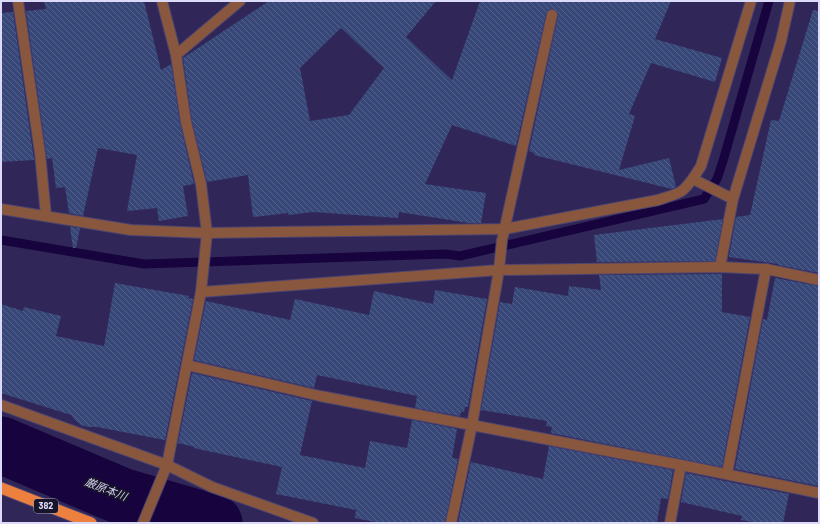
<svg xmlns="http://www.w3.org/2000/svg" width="820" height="524" font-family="Barlow,'Noto Sans JP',sans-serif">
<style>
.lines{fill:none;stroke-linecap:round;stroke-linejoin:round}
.stream{stroke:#17043e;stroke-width:9}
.river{stroke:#17043e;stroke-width:57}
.building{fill:url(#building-back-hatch);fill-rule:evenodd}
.service-casing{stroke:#4c4472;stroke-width:12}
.minor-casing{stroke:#4c4472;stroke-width:12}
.trunk-casing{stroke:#4c4472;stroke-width:13}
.service{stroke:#88573d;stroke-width:10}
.minor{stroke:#88573d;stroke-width:10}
.trunk{stroke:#ee803f;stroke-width:11}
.labels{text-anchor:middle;stroke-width:3.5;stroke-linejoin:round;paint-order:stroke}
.shield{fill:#18152a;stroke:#a19fbb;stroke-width:1}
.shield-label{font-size:9px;font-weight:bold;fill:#dcdaf9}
.water-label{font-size:11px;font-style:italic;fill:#d3d1ee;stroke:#18152a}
</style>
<defs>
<pattern id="building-back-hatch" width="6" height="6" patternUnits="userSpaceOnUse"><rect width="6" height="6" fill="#374778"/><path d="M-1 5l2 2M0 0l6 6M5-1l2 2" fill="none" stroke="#53618c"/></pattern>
</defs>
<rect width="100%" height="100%" fill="#302758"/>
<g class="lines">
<polyline class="stream" points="1,240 144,264 446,254 460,256 704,199 717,179 723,161 769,1"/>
<polyline class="river" points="1,445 121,496 214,523"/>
</g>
<g class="building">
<polygon points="44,1 144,1 161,70 171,64 180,123 194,184 183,186 188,216 159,221 157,208 127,211 137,155 98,148 83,216 69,213 65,187 56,188 52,158 47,159 26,11 46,9"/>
<path d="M269,1H436L406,37L452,80L480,1H671L655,39L722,58L715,82L651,63L629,114L635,116L619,170L669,158L676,187L672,189L534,155V153L529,151L558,16L557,11L550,9L546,14L516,146L452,125L425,184L486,193L481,223H469L399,212L398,218L313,212L288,215V213L253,217L248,175L207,182L192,121L183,58ZM341,28L384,68L349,115L310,121L300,68Z"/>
<polygon points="813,10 819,11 819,273 778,265 778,264 729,257 736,217 750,215 771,120 779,121"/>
<polygon points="13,12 34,160 1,162 1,13"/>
<polygon points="723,219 715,261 597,262 594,235"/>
<polygon points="70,227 80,228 76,248 73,248"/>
<polygon points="722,274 722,312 750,317 722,467 551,433 552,427 546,426 547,421 481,410 500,302 512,304 515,287 568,296 569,286 601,290 599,275"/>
<polygon points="775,278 819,286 819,486 735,469 763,319 767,320"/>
<polygon points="115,283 189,296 188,298 193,299 165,440 97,427 88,427 81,425 76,421 71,415 1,393 1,304 23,311 24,307 61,316 56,336 104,346"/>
<polygon points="435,290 487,299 468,407 465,407 464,412 461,412 460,416 415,408 417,396 317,375 314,388 194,360 206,301 290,320 295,299 369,315 374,291 433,304"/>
<polygon points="192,373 312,401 300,455 365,468 370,441 407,448 412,420 457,429 452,458 458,459 445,523 380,523 355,518 356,510 276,494 282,467 194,448 195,447 178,443"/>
<polygon points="549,446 673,470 668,499 661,498 657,523 458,523 471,462 543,479"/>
<polygon points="686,473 789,494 783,523 758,523 741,520 742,516 681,502"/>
</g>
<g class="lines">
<g class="service-casing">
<g id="service">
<polyline points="18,1 40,153 46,216"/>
<polyline points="176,55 240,1"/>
<polyline points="693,179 733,199"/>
<polyline points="1,209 131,230 207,233"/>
<polyline points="503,236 552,15"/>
<polyline points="720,267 733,199 781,41 790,1"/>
<polyline points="187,365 320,396 681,465 819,493"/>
<polyline points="727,474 766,269"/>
<polyline points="451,523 472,425 499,270 720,267 766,269 819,280"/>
<polyline points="670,523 681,465"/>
</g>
</g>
<g class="minor-casing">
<g id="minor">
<path d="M207,233L505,229L658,200C666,197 677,195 683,190C690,184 696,174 701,166L751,1"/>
<polyline points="201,292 499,270 502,240"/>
<polyline points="1,405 167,465 212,487 313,523"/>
<polyline points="143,523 167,465 201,292 207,233 201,184 186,122 176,55 162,1"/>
</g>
</g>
<g class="trunk-casing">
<polyline id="trunk" points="1,488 91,523"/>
</g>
<use href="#service" class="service"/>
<use href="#minor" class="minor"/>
<use href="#trunk" class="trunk"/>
</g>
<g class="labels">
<rect class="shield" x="34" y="499" width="24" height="14" rx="3"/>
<g class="shield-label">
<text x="46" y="509">382</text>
</g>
<g class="water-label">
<text transform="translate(106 489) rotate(21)" y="4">厳原本川</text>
</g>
</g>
<rect width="820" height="524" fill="none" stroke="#dcdaf9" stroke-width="4"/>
</svg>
